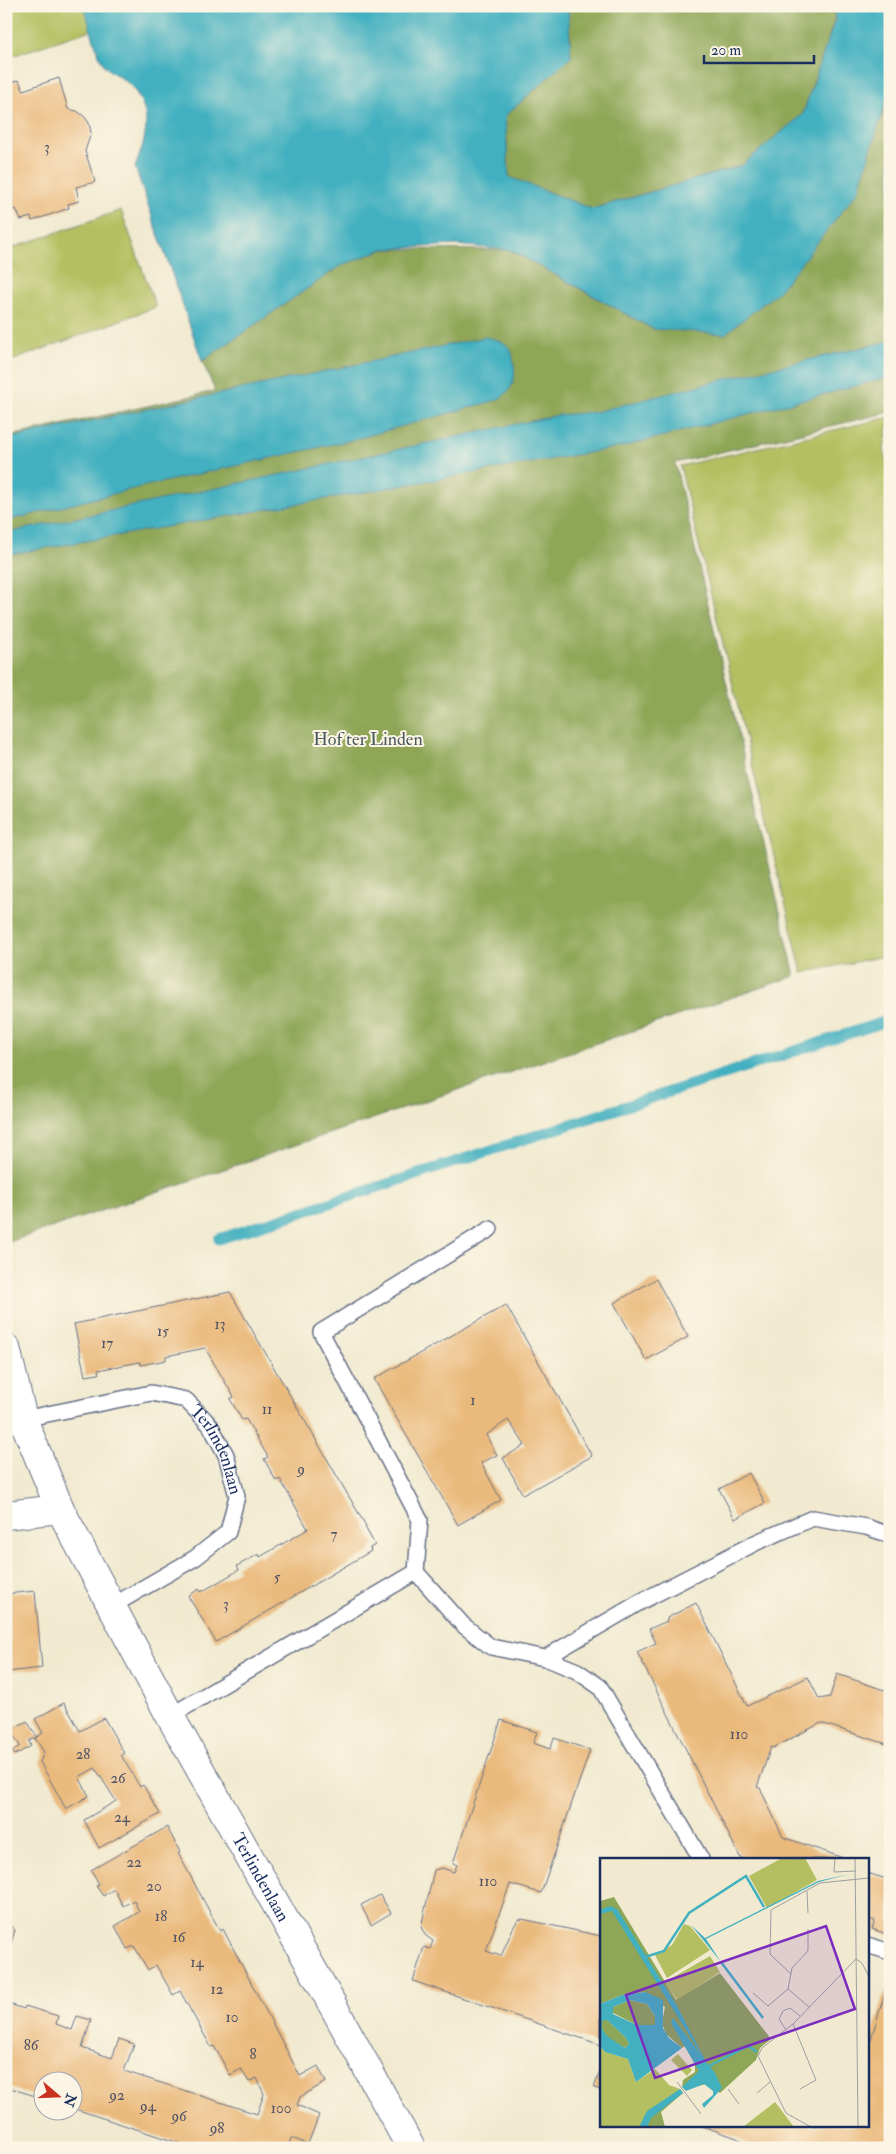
<svg xmlns="http://www.w3.org/2000/svg" width="896" height="2154" font-family="'IM FELL Double Pica',serif">
<style>
.green{fill:#b3bf61;stroke:#677760}
.forest{fill:#8ea657;stroke:#546a5a}
.water{fill:#43b0c0;stroke:#2f708f}
.lines{fill:none;stroke-linecap:round;stroke-linejoin:round}
.stream{stroke:#43b0c0;stroke-width:11}
.building{fill:#eab97b}
.service-casing{stroke:#667086;stroke-width:18}
.minor-casing{stroke:#667086;stroke-width:30}
.service{stroke:#fff;stroke-width:15}
.minor{stroke:#fff;stroke-width:28}
.labels{text-anchor:middle;stroke-width:4;stroke-linejoin:round;paint-order:stroke}
.number-label{font-size:15px;fill:#4f5265}
.park-label{font-size:18px;fill:#495a5f;stroke:#fcf5e5}
.street-label{font-size:18px;fill:#1b2f5e;stroke:#fcf5e5}
.inset-river{fill:none;stroke:#43b0c0;stroke-width:2.5}
.inset-road{fill:none;stroke:#9b9fa2;stroke-width:1}
.view{fill:#7b2cbf;fill-opacity:0.15;stroke:#7b2cbf;stroke-width:2.5}
.inset-edge{fill:none;stroke:#1b2f5e;stroke-width:2.5}
</style>
<rect width="100%" height="100%" fill="#fcf5e5"/>
<filter id="ink" filterUnits="userSpaceOnUse"><feTurbulence type="fractalNoise" baseFrequency=".02" numOctaves="2"/><feDisplacementMap in="SourceGraphic" scale="10" xChannelSelector="R" yChannelSelector="G"/><feConvolveMatrix kernelMatrix="1 2 1 2 8 2 1 2 1" color-interpolation-filters="sRGB"/></filter>
<filter id="wash" filterUnits="userSpaceOnUse"><feTurbulence type="fractalNoise" baseFrequency=".0096" numOctaves="4" result="noise"/><feDisplacementMap in="SourceGraphic" scale="20" xChannelSelector="R" yChannelSelector="G"/><feGaussianBlur stdDeviation="1.12" result="paint"/><feColorMatrix in="noise" values="0 0 0 0 0 0 0 0 0 0 0 0 0 0 0 0 0 1.4 0 .05"/><feComposite in="paint" operator="in"/></filter>
<g filter="url(#wash)">
<rect width="100%" height="100%" fill="#f1ead0"/>
<g class="green">
<polygon points="6,6 84,6 91,30 6,58"/>
<polygon points="121,210 156,307 6,363 6,250"/>
<polygon points="890,417 884,449 890,475 890,955 802,973 680,466"/>
</g>
<g class="forest">
<polygon points="568,6 834,6 835,19 803,114 741,166 592,209 509,177 505,116 571,57"/>
<polygon points="890,88 890,412 675,463 795,976 6,1243 6,437 215,391 202,361 340,266 383,249 510,250 653,329 858,191"/>
</g>
<g class="water">
<path d="M84,6H568L571,57L505,116L509,177L592,209L741,166L803,114L835,20L834,6H890V88L858,191L779,291L725,334L653,329L511,250L456,245L383,249L340,266L202,361L135,167C147,137 154,110 129,84C122,77 110,73 104,65C97,55 88,19 84,6Z"/>
<path d="M486,337C494,339 505,341 510,349C513,353 513,360 514,364C516,382 512,391 497,400L352,440L140,487L6,521V439Z"/>
<polygon points="890,341 890,377 621,447 6,555 6,533 559,415 595,412 725,379"/>
</g>
<g class="lines">
<polyline class="stream" points="219,1239 890,1020"/>
</g>
<g id="blocks">
<g class="building">
<polygon points="59,78 68,109 77,111 85,117 89,123 91,133 85,151 95,182 76,187 79,201 68,204 69,208 32,221 31,217 21,220 16,209 6,212 6,84 19,80 23,90"/>
<polygon points="656,1279 688,1337 646,1360 614,1303"/>
<polygon points="230,1292 366,1526 365,1527 375,1545 370,1548 371,1551 216,1642 188,1596 199,1589 201,1592 239,1570 237,1566 259,1554 260,1557 308,1529 280,1479 276,1481 264,1459 268,1457 246,1419 242,1420 230,1399 234,1397 205,1348 166,1356 166,1360 141,1365 140,1362 98,1370 99,1374 85,1376 74,1324"/>
<polygon points="506,1305 592,1456 523,1495 503,1458 525,1445 508,1420 486,1435 497,1455 481,1463 501,1500 458,1525 374,1379"/>
<polygon points="749,1473 765,1503 735,1519 719,1489"/>
<polygon points="35,1591 42,1668 6,1672 6,1594"/>
<polygon points="696,1603 747,1706 808,1677 819,1699 830,1697 837,1674 890,1692 890,1745 821,1723 773,1748 771,1747 757,1787 760,1788 783,1837 846,1859 741,1859 637,1652 656,1643 649,1629 667,1621 667,1618"/>
<polygon points="64,1703 80,1731 104,1718 124,1753 121,1755 140,1787 143,1785 160,1814 99,1848 84,1820 116,1801 95,1768 79,1777 89,1796 66,1809 40,1762 44,1752 35,1738 43,1733 35,1719"/>
<polygon points="501,1720 537,1732 533,1743 550,1749 554,1738 590,1750 541,1893 510,1884 486,1951 501,1956 513,1928 518,1920 522,1919 601,1936 601,2045 413,1981 424,1947 430,1949 433,1941 425,1935 421,1927 434,1870 442,1868 454,1872 457,1865 453,1863"/>
<polygon points="27,1721 37,1737 29,1741 31,1746 15,1755 12,1751 20,1746 10,1730"/>
<polygon points="167,1827 180,1852 178,1853 220,1931 223,1929 300,2076 318,2066 326,2082 300,2097 297,2105 319,2115 308,2144 291,2138 288,2148 194,2148 72,2108 72,2082 42,2082 42,2098 6,2087 6,2003 24,2009 25,2006 58,2016 56,2024 72,2030 77,2016 91,2020 82,2048 112,2058 119,2039 134,2044 124,2071 257,2114 264,2094 257,2078 249,2082 241,2069 230,2075 214,2046 211,2047 180,1991 173,1995 156,1965 148,1970 134,1946 127,1949 115,1926 139,1912 134,1900 123,1906 114,1889 103,1896 96,1886 99,1884 91,1870"/>
<polygon points="867,1873 890,1880 890,1935 872,1929 875,1921 867,1918"/>
<polygon points="380,1895 391,1913 371,1925 361,1905"/>
<polygon points="6,1922 15,1930 7,1957 6,1957"/>
<polygon points="890,1990 890,2148 752,2148 737,2138 702,2126 867,2125 867,2052 885,1993"/>
<polygon points="601,2068 601,2090 594,2088"/>
</g>
</g>
</g>
<g filter="url(#ink)">
<use href="#blocks" fill-opacity="0" stroke="#667086" stroke-width="1"/>
<g class="lines">
<g class="service-casing">
<g id="service">
<path id="s1" d="M23,1419L151,1393L186,1400L210,1425L226,1455L237,1496L228,1532L195,1558L112,1606"/>
<polyline points="416,1572 420,1520 321,1332 490,1229"/>
<polyline points="545,1658 642,1601 757,1542 813,1518 866,1527 890,1535"/>
<polyline points="170,1716 416,1572 463,1625 491,1647 545,1658 577,1671 600,1687 701,1859"/>
<polyline points="867,1945 890,1952"/>
</g>
</g>
<g class="minor-casing">
<g id="minor">
<path id="s2" d="M6,1348L23,1419L60,1509L170,1716L326,1993L411,2148"/>
<polyline points="6,1515 60,1509"/>
</g>
</g>
<use href="#service" class="service"/>
<use href="#minor" class="minor"/>
</g>
</g>
<g class="labels">
<g class="number-label">
<text x="47" y="152">3</text>
<text x="220" y="1329">13</text>
<text x="163" y="1336">15</text>
<text x="107" y="1348">17</text>
<text x="473" y="1405">1</text>
<text x="267" y="1414">11</text>
<text x="301" y="1474">9</text>
<text x="334" y="1539">7</text>
<text x="277" y="1582">5</text>
<text x="226" y="1609">3</text>
<text x="739" y="1739">110</text>
<text x="83" y="1759">28</text>
<text x="118" y="1783">26</text>
<text x="122" y="1822">24</text>
<text x="134" y="1867">22</text>
<text x="488" y="1886">110</text>
<text x="154" y="1891">20</text>
<text x="161" y="1921">18</text>
<text x="179" y="1942">16</text>
<text x="197" y="1967">14</text>
<text x="217" y="1994">12</text>
<text x="232" y="2022">10</text>
<text x="31" y="2050">86</text>
<text x="253" y="2059">8</text>
<text x="117" y="2100">92</text>
<text x="148" y="2111">94</text>
<text x="281" y="2113">100</text>
<text x="179" y="2121">96</text>
<text x="217" y="2133">98</text>
</g>
<g class="park-label">
<text x="368" y="745">Hof ter Linden</text>
</g>
<g class="street-label">
<text dy="6" stroke="none"><textPath href="#s1" startOffset="226">Terlindenlaan</textPath></text>
<text dy="6" stroke="none"><textPath href="#s2" startOffset="590">Terlindenlaan</textPath></text>
</g>
</g>
<g transform="translate(600 1858)">
<rect width="269" height="269" fill="#f1ead0"/>
<path d="M182,0H205L217,22L167,50L149,18ZM84,66L90,68L110,92L67,120L55,97L72,87ZM110,98L120,114L77,142L65,124ZM0,188L5,194L28,201L36,224L55,211L69,227L80,231L40,269H0ZM78,196L92,212L87,218L71,202ZM175,244L194,269H143Z" fill="#b3bf61"/>
<path d="M14,39L76,142L120,115L171,181L160,190L156,202L120,235L106,226L94,229L93,222L82,229L83,222L95,214V206L85,188L82,190L66,176L62,165L65,149L45,134L22,137L0,146V43ZM30,142L47,146L55,158V167H37L13,155V149ZM2,162H7L26,180L29,186L25,190L7,179L1,171ZM80,231L83,235L61,254L65,269H40Z" fill="#8ea657"/>
<path d="M249,16L219,24L106,81L121,104L91,67L105,80L218,23ZM10,48L17,51L77,148L109,209L12,53L0,56V52ZM45,134L63,142V170L69,180L82,190L36,224L28,201L5,194L0,188V146L22,137ZM30,142L47,146L55,158V167H37L13,156V149ZM2,163L7,162L26,180L29,186L25,190L7,178L2,171ZM73,160L115,215L122,230L104,250L102,246L113,237V233L104,226L86,233L82,229L99,213L71,165ZM80,231L83,235L51,260L47,269H39L47,253Z" fill="#43b0c0" fill-rule="evenodd"/>
<path class="inset-river" d="M45,99L64,93L89,55L146,18L164,49M121,104L163,160M109,208L148,188L157,194"/>
<path class="inset-road" d="M235,0L234,14L256,13M255,0L258,269M207,33L208,55M208,71V93L192,110L188,131L209,149M256,101L262,105L269,119M191,116L170,96L171,52L220,25L269,20M153,135L168,148L188,131M193,166L216,222L200,231M186,172L179,161L183,153L190,150L200,158M77,224L101,256M128,231L139,246M157,235L170,224M211,269L186,255L158,198L162,190L193,166L256,101"/>
<path class="view" d="M226,68L255,151L55,220L26,137Z"/>
<rect width="269" height="269" class="inset-edge"/>
</g>
<rect width="896" height="2154" fill="none" stroke="#fcf5e5" stroke-width="25"/>
<g transform="translate(58 2096) rotate(109)"><circle r="24" fill="#fcf5e5" stroke="#a2a6af"/>
<path d="M0-4L9 19L0 12L-9 19Z" fill="#c8321e"/>
<text y="-8" font-size="14" font-weight="bold" text-anchor="middle" fill="#1b2f5e">N</text>
</g>
<path d="M704 55v8h110v-8" fill="none" stroke="#1b2f5e" stroke-width="2.5"/>
<text x="711" y="55" font-size="15" fill="#1b2f5e" stroke="#fcf5e5" stroke-width="4" paint-order="stroke">20 m</text>
</svg>
